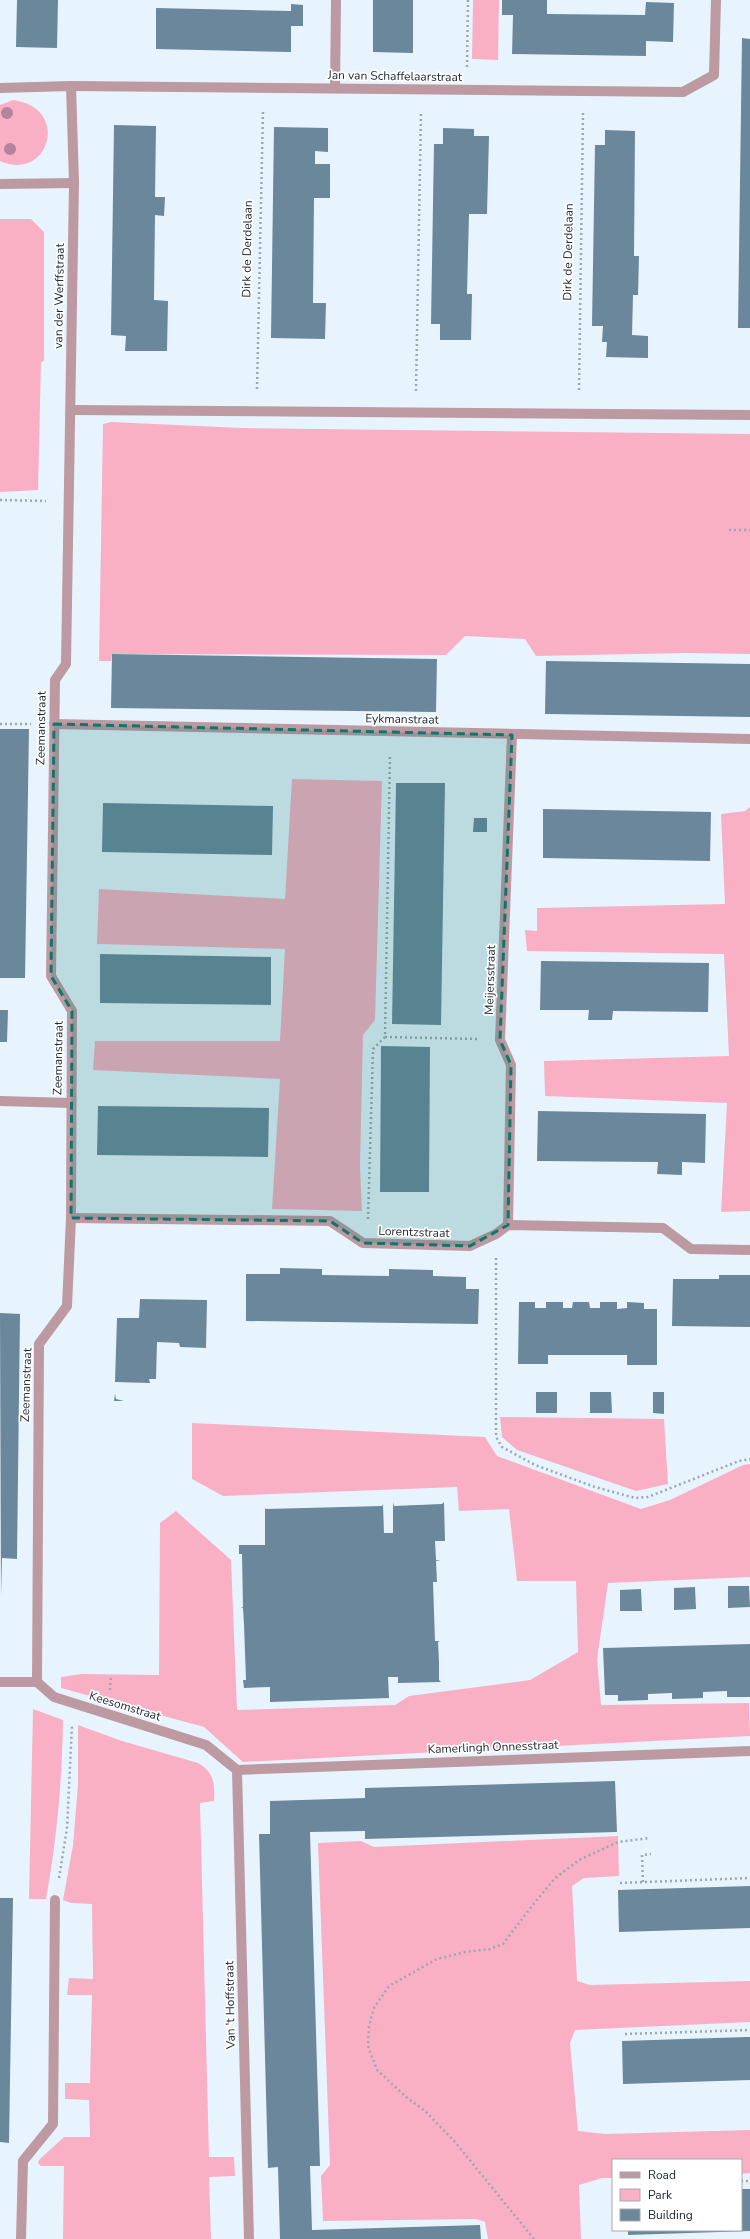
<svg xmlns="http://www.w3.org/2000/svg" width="750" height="2239" font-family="'Nunito Sans',sans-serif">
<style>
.green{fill:#fab0c4}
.building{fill:#6b879b}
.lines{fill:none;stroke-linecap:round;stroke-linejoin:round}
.path{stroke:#9ca7b0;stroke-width:2.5;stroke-dasharray:2 3;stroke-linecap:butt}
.minor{stroke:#bd99a2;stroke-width:10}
.tree{fill:#b2859c}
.marked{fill:#0f766e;fill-opacity:0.2;stroke:#0f766e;stroke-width:3;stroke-dasharray:8 5;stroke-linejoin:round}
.labels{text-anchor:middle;stroke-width:3.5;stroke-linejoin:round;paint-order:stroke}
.street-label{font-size:12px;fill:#202b33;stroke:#fff}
</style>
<rect width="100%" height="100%" fill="#e8f4fd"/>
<g class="green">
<polygon points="473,0 499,0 498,60 472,59"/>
<path d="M13,100C72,108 48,183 0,161V105Z"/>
<polygon points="0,219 31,219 44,232 44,361 41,362 38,490 0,492"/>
<polygon points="111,422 242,428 750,434 750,654 687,653 536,656 525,639 465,636 446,655 112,654 111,661 99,661 103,424"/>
<polygon points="292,779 382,781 375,1020 363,1035 360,1167 362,1211 272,1209 280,1079 93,1070 95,1041 280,1041 285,949 97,944 99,889 285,899"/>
<polygon points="750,807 750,1211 721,1212 727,1103 545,1096 544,1061 729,1056 724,954 527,951 525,930 537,931 537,908 725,904 721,814 745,811"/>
<polygon points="500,1417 664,1419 668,1484 636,1491 517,1450 502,1437"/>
<polygon points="192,1423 485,1437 497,1456 641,1509 670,1500 743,1465 750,1464 750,1577 608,1583 597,1659 601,1705 749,1703 750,1736 243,1762 204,1727 61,1688 61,1677 82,1674 159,1675 160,1523 176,1511 231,1560 237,1710 395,1705 409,1696 530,1680 578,1652 576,1581 517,1581 509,1509 459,1511 457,1487 223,1496 192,1479"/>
<path d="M33,1709L63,1720C62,1782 57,1838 46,1899H29Z"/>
<path d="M78,1725L122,1741L198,1763C214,1772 215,1784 214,1801L200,1803L209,2157H234L235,2176L209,2177L211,2239H63L64,2166H41L38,2163L39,2160L64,2137H90L89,2100L65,2099V2083H90L92,1995H67L69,1978L93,1979L92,1904L71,1903L63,1900L73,1845L78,1785Z"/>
<polygon points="618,1836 619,1876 584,1878 572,1886 577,1981 590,1985 750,1981 750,2022 575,2030 570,2043 578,2131 605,2134 750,2130 750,2173 741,2174 741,2160 613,2160 613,2178 602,2178 579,2185 581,2239 488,2239 485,2222 476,2219 323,2221 321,2176 330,2165 318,1843 361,1841 374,1847"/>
</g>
<g class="building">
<polygon points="17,0 58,0 57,48 16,47"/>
<polygon points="373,0 413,0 413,53 373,52"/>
<polygon points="502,0 547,0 547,14 645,15 646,2 674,3 673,42 646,41 646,56 512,54 513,15 502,15"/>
<polygon points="291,4 303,5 303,26 291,26 291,52 156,49 156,8 291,11"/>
<polygon points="742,38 750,39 750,328 738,328"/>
<polygon points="114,125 156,126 155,197 165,197 164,216 155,215 154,300 168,301 167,351 125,351 126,336 111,335"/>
<polygon points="274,127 328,128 328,152 315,151 315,164 330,164 330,198 314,198 313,303 326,303 325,339 271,338"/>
<polygon points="443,128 474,129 474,136 489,136 487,214 469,214 467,294 472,294 471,340 440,340 440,324 431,324 434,144 443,144"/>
<polygon points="605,130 635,131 634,256 639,256 638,295 633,295 632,335 648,336 648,358 606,357 607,342 602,342 603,326 592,326 595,145 605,145"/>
<polygon points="112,654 437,659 436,712 111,708"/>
<polygon points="546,661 750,664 750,717 545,714"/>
<polygon points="0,729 29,729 25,978 0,978"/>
<polygon points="396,783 445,783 441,1025 392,1024"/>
<polygon points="103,803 273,806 272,855 102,852"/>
<polygon points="543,809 711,812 710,861 543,858"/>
<polygon points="474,818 487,818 487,832 473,832"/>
<polygon points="100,954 271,957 271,1005 100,1003"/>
<polygon points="541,961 709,963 708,1012 613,1011 612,1020 588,1020 589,1010 540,1010"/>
<polygon points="0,1010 8,1010 7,1042 0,1042"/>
<polygon points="381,1046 430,1047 429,1192 380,1192"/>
<polygon points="98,1106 269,1108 268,1157 97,1155"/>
<polygon points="538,1111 706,1114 705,1163 682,1162 682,1175 657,1174 658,1162 537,1161"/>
<polygon points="280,1268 322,1269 322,1275 389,1276 389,1269 433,1270 433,1276 466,1277 466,1289 479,1289 478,1324 246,1321 246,1274 280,1274"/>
<polygon points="719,1275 750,1275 750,1327 672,1326 673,1279 719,1279"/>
<polygon points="140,1299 207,1300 206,1348 180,1347 179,1343 157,1342 156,1379 149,1379 150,1383 115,1382 117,1318 139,1318"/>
<polygon points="519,1302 535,1302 535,1308 546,1308 546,1302 563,1302 563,1308 572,1308 573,1302 589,1302 590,1308 600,1308 600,1302 617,1302 617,1309 627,1308 627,1302 644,1303 644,1309 657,1309 657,1365 627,1365 627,1355 548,1355 548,1364 518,1364"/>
<polygon points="0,1313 20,1314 17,1559 2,1558 1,1596"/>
<rect x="536" y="1392" width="21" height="21"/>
<polygon points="590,1392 611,1392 612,1413 590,1413"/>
<polygon points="653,1392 664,1392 664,1414 653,1413"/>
<polygon points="115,1394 116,1399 124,1401 114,1401"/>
<polygon points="393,1502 394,1506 442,1504 444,1502 445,1541 435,1541 436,1560 441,1561 436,1561 437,1582 433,1582 435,1641 440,1641 438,1642 439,1662 439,1680 441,1682 398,1683 398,1677 388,1677 389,1698 270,1702 270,1687 244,1688 243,1680 246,1680 244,1625 243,1608 241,1608 243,1607 242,1554 239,1554 239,1545 265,1545 265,1508 266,1509 382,1506 383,1504 384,1533 393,1533"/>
<polygon points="728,1586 749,1586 750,1607 728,1608"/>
<polygon points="695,1587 696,1609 674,1610 674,1588"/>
<polygon points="641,1589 642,1611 620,1611 620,1590"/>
<polygon points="750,1644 750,1697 727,1697 727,1691 703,1692 703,1698 672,1699 672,1693 648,1694 648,1700 618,1701 618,1695 605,1695 603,1648"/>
<polygon points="615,1781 617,1832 365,1839 365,1831 310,1832 320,2166 310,2166 312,2230 480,2225 481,2239 280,2239 278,2167 268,2168 259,1834 270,1834 270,1801 365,1798 365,1788"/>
<polygon points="750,1886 750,1928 619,1932 618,1890"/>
<polygon points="0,1898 13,1898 9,2143 0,2142"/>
<polygon points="747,2037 750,2037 750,2080 623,2084 622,2041"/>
<polygon points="741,2189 750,2189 750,2231 628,2235 628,2230 741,2230"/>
</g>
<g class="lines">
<g class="path">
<polyline points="467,67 468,0"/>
<polyline points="257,389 263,110"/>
<polyline points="579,390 583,113"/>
<polyline points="416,391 421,112"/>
<polyline points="0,500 46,501"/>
<polyline points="729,530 750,530"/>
<polyline points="0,724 31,724"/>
<polyline points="385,1037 478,1039"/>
<polyline points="368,1219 373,1049 385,1037 390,754"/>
<polyline points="496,1258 496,1437 502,1447 535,1465 595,1487 635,1498 648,1497 739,1461 750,1459"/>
<polyline points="110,1690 111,1675"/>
<polyline points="59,1878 67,1828 72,1726"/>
<polyline points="643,1882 642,1855 651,1854"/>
<polyline points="620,1883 750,1878"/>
<polyline points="625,2034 750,2030"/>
<polyline points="741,2181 750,2181"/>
<polyline points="534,2239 455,2142 425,2111 405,2096 377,2070 368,2046 369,2026 374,2008 389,1986 437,1959 465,1952 490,1949 503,1944 532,1906 555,1878 579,1860 618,1842 650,1838"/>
</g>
<g class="minor">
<polyline points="71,86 683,92 714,75 716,0"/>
<polyline points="0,88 71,86 74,183 66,664 55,680 51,976 72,1011 71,1218 67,1306 39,1344 37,1682"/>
<polyline points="335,88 336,0"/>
<polyline points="0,184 74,183"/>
<polyline points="71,410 750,415"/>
<polyline points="54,724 750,739"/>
<polyline points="0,1101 71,1103"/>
<polyline points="71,1218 330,1221 363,1243 470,1246 496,1234 508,1225 663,1228 691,1249 750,1250"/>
<polyline points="508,1225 511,1065 500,1040 512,735"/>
<polyline points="0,1682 37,1682 54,1697 206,1745 237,1770"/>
<polyline points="237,1770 750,1751"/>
<polyline points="237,1770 249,2239"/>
<polyline points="21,2239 23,2161 53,2124 55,1900"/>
</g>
</g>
<g class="tree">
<circle cx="7" cy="113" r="6"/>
<circle cx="10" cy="149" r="6"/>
</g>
<path class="marked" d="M54,724L512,735L500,1040L511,1065L508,1225L470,1246L363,1243L330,1221L71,1218L72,1011L51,976Z"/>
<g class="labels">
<g class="street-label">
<text transform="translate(395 76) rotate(1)" y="4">Jan van Schaffelaarstraat</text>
<text transform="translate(247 249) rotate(-89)" y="4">Dirk de Derdelaan</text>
<text transform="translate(568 252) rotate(-89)" y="4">Dirk de Derdelaan</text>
<text transform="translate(59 296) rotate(-89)" y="4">van der Werffstraat</text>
<text transform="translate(402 719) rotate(1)" y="4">Eykmanstraat</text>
<text transform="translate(41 728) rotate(-89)" y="4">Zeemanstraat</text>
<text transform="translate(490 980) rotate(-88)" y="4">Meijersstraat</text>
<text transform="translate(58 1058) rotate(-89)" y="4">Zeemanstraat</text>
<text transform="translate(414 1232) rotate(2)" y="4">Lorentzstraat</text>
<text transform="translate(26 1385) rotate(-88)" y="4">Zeemanstraat</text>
<text transform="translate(125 1706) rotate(17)" y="4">Keesomstraat</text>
<text transform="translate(493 1747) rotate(-2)" y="4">Kamerlingh Onnesstraat</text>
<text transform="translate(230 2005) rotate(-91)" y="4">Van 't Hoffstraat</text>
</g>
</g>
<rect x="612" y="2159" width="130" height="72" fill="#ffffff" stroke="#a6aaad"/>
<rect x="620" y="2172" width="20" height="6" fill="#bd99a2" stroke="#a6aaad"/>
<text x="648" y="2179" font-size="12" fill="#202b33">Road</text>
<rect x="620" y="2189" width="20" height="12" fill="#fab0c4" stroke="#a6aaad"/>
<text x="648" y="2199" font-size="12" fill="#202b33">Park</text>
<rect x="620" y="2209" width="20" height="12" fill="#6b879b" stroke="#a6aaad"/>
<text x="648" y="2219" font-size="12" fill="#202b33">Building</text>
</svg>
